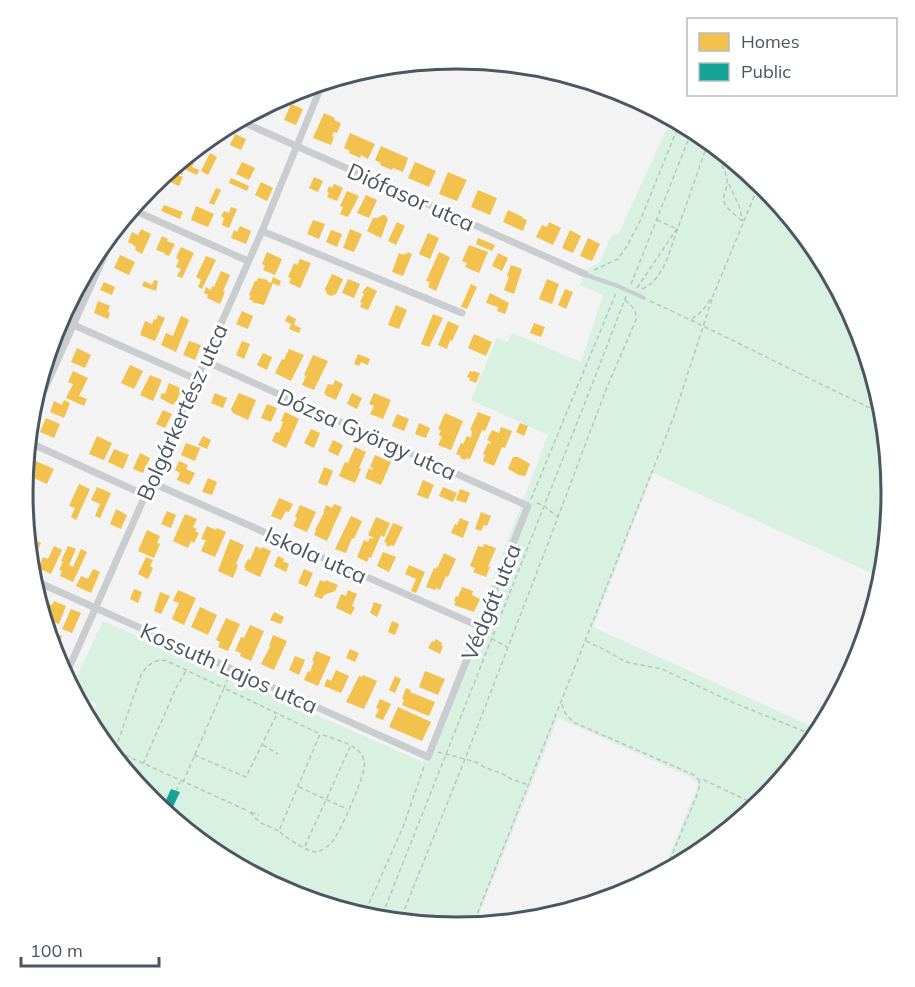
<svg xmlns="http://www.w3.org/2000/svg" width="915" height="987" font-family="Mulish,sans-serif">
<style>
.green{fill:#d9f1e1}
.homes{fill:#f2c14e}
.public{fill:#17a398}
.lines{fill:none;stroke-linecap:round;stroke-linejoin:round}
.path{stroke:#bac5c1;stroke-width:1.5;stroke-dasharray:4.5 3;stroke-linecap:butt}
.service{stroke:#cacdcf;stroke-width:4}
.minor{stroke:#cacdcf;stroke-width:7}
.labels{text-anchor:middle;stroke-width:6;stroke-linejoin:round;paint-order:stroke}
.street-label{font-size:22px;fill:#4a5760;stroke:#fff}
.rim{fill:none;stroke:#4a5760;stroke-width:3}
</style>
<rect width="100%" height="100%" fill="#f3f3f3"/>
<path class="green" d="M672,117L699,132L765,186L819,252L860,327L884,409L892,494L884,579L653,473L593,627L822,731L819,735L765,801L699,855L661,876L698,786C696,780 693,779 688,776L558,718L474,927L457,928L372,920L322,905L256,877L216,855L150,801L96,735L89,722L97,704L75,696L71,689L103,621L423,762L548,435L471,400L497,337L508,342L512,333L581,362L603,295L580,285L587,269L600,262L612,234L618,235Z"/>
<g class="homes">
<polygon points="291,104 303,109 296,125 284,120"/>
<polygon points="324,113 335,118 334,120 341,123 337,133 334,132 332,136 334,137 331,145 313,138"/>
<polygon points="350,133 375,144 368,159 361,155 360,158 349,153 350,151 344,148"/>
<polygon points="235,134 246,139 241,150 230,145"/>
<polygon points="381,146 408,158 403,172 393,168 392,170 380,165 381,163 375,160"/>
<polygon points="210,153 217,157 208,175 201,171"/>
<polygon points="187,156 195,160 192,167 199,170 197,175 184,169 182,175 176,172 180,161"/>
<polygon points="242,162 255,168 249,180 236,174"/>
<polygon points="415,162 436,171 429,187 408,178"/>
<polygon points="168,171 183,177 179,186 168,181 167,184 157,180"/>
<polygon points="448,172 467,180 457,201 439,194"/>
<polygon points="314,177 323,181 318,192 309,188"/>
<polygon points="231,178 249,186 247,191 229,183"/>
<polygon points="261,182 273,188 267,201 255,195"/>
<polygon points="334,184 343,188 337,201 327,197 329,193 327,192 329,186 332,188"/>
<polygon points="216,188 221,190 214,205 209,203"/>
<polygon points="478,190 497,198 490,215 471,207"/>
<polygon points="347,191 359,196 348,217 340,214 343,207 340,206"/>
<polygon points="366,195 377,200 369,218 357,213"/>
<polygon points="164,205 183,212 180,219 161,211"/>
<polygon points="196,206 214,214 208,227 191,220"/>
<polygon points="231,207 237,209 229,228 222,225 224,218 221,216 224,211 229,213"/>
<polygon points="508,210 523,217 522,218 527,220 523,231 503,222"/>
<polygon points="382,215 385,215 388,219 381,238 367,231 373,218 378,218"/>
<polygon points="313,220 325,224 319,239 307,234"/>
<polygon points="397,222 405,226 396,245 388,241"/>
<polygon points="549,222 561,228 553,245 536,237 542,225 547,227"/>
<polygon points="240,226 251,231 246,244 231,238 234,230 237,232"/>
<polygon points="141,229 151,234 142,254 135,250 136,247 133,246 134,245 128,242 132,232 138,235"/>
<polygon points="350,229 362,234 354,252 343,248"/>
<polygon points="331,230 342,234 337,247 326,242"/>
<polygon points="570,230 581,236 573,253 562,248"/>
<polygon points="428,233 439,238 430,259 419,254"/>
<polygon points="162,236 168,239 167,241 175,244 169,256 164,254 165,253 156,250"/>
<polygon points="478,238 495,245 492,251 476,244"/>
<polygon points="588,238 600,244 592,261 580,256"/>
<polygon points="469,245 488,252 479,273 465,267 467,263 462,261"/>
<polygon points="181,247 194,253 182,278 177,276 181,269 176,267 179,260 176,258"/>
<polygon points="267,252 282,259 275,275 263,270 265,266 262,264"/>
<polygon points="408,252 412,254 403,276 392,272 399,253 404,255 405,253 407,254"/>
<polygon points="439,252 450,257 436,291 428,287 430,282 426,281"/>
<polygon points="498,253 508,258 502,271 492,266"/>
<polygon points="120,255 135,262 129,275 114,268"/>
<polygon points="206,256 216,260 202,289 198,287 201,280 196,277"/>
<polygon points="300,259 311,263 300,288 289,283 291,278 288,277 294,263 297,265"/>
<polygon points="511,265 522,269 514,294 504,290 509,277 507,276"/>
<polygon points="221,271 230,275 223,291 225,292 220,304 207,298 208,295 204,293 206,287 211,290 212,286 214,287"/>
<polygon points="332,274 343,279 336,294 331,296 327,294 325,289"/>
<polygon points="273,277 281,281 279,286 273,283 264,305 252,302 253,301 249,299 251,296 249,295 255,281 257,281 258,278 268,280 267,281 271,283"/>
<polygon points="348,279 360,284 354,298 342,293"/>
<polygon points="547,279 559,284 552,304 539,299"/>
<polygon points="154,280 158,281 156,291 142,286 144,281 152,285"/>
<polygon points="104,282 115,287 112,295 100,290"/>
<polygon points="471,284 477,287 467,309 461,307"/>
<polygon points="367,286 377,291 368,310 360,307 362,303 360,302 364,294 362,293"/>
<polygon points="565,289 573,292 566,309 558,305"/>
<polygon points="490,293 509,303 505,314 497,311 498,307 486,303"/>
<polygon points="98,301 110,306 108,312 110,313 108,319 94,313"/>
<polygon points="396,305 407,310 399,329 388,325"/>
<polygon points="242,311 253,316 248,329 236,324"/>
<polygon points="433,314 443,318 429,347 421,344"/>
<polygon points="158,315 165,318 155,341 140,335 145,321 152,324 154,319 156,320"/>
<polygon points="288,315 296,319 294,325 301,328 299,333 289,329 291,324 285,321"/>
<polygon points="181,316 189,320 176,352 161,345 166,333 173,336"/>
<polygon points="448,321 459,326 452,341 450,340 447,349 438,345"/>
<polygon points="534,323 545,327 541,337 530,333"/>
<polygon points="474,334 492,342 486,356 468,348"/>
<polygon points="189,341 201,345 195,360 183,355"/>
<polygon points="242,341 250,344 244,359 236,355"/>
<polygon points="77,348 91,355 85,368 71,362"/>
<polygon points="289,349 304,355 291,381 275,373 282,359 284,360"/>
<polygon points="263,353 272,357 267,370 257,365"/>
<polygon points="358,354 370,359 368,365 361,362 359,366 354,364"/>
<polygon points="313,355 328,361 314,390 302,385 306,376 304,375"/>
<polygon points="130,365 143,371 134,389 121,383"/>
<polygon points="73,371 88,378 79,396 87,399 84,406 66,398 73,384 68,382"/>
<polygon points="470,371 473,372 473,371 480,373 476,383 469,380 470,378 467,377"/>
<polygon points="150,375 162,380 153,401 140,395"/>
<polygon points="335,380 343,384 336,400 325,395 326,394 324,393 328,384 333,385"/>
<polygon points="169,383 182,389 176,402 175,402 173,405 160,398 162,393 165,394"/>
<polygon points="215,393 227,398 223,408 211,403"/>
<polygon points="239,393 256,400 248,420 233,413 231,409"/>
<polygon points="352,393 362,398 357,409 347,404"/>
<polygon points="374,393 391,400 383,419 370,414 374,406 369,404"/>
<polygon points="64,400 70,403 64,418 50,412 54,401 62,405"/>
<polygon points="267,404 277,408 271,422 261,418"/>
<polygon points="163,410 172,414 165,428 156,424"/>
<polygon points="285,412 299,419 286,448 272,441 276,432 279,433 283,422 281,421"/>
<polygon points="478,412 491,417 485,431 482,430 470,459 466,458 465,460 460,458 461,456 456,454 461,443 463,444 467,436 471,438 472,431 470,430"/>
<polygon points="445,413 463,421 451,450 438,445 442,437 439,435 441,430 438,429"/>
<polygon points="397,414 409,419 404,431 392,426"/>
<polygon points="46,418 60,424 54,438 40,432"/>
<polygon points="419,423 430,428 426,438 415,434"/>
<polygon points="520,423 528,426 524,436 516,432"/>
<polygon points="501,427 512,431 505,448 502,447 494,466 483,461 485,455 483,454 488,443 490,444 491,442 487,440 492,430 499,433"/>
<polygon points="311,429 320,433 314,448 304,443"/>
<polygon points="97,436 112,443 104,460 89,454"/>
<polygon points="203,436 211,440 207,449 198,445"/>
<polygon points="333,440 343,445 338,456 328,451"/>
<polygon points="186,443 200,448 195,461 181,455"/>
<polygon points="355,447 366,452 359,468 361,469 355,483 339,476 345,462 348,463"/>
<polygon points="114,449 129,455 123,469 108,462"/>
<polygon points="140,453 150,458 143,473 133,469"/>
<polygon points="375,455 391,462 381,485 365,478 369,468 373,470 373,468 370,467"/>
<polygon points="513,457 518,457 530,464 525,476 519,475 508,469"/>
<polygon points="31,459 54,469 47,484 25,474"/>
<polygon points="179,461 188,465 186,469 195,473 189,485 177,480 180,473 175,470"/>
<polygon points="324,467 333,471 327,486 318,483"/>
<polygon points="208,478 217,482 212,495 202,492"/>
<polygon points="423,480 434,485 428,499 417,495"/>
<polygon points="79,484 90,489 76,520 71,517 75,508 69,506"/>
<polygon points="97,487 111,493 100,518 95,516 100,504 91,500"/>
<polygon points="443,487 457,493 453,502 439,496"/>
<polygon points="460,489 470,493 466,503 456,500"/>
<polygon points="279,498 293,504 289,512 286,511 281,520 271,516"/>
<polygon points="334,504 342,507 327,541 314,535 316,531 315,530 324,513 323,513 326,505 332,508"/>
<polygon points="300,505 316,512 307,532 293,526 297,518 295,517"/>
<polygon points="116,509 127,515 121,529 110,524"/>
<polygon points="167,511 176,515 171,528 161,524"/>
<polygon points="481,512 491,516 487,526 484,525 481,531 475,529"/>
<polygon points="185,514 197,519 193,527 197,529 195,531 199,533 194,543 191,541 188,548 173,541"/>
<polygon points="351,516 362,521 354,539 352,538 346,553 335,549"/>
<polygon points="376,517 390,523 384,537 381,535 371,558 369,557 367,562 357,557 364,540 368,542 370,538 373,539 374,538 368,535"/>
<polygon points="460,518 469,522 463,538 451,533 455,524 457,525"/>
<polygon points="393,523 403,527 394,546 391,545 389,547 386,545 387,543 384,542"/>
<polygon points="207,526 216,530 217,528 226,532 215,557 201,551 206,540 201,539"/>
<polygon points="147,530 160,536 157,543 160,544 154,558 138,551"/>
<polygon points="31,538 41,543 33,560 29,558 28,545"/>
<polygon points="230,539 244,545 236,564 238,565 233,578 218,571"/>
<polygon points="484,544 496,548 488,567 490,567 486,577 473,572 475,568 470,566 478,546 483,547"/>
<polygon points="54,546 62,550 51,574 38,568 43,557 48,559"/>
<polygon points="68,546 76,549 69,565 73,567 81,549 87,552 73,582 60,576 62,571 59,570 63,562 61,561"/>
<polygon points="256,546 261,549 262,547 271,551 260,577 245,570 246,568 244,567 248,559 250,560"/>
<polygon points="383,552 396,557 389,572 377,566"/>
<polygon points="444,553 456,559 448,577 446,576 440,590 436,588 435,590 426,587 434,568 436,569 437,566 438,567"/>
<polygon points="278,556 284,559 283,561 289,564 286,572 274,566"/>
<polygon points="146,557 153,560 150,566 153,568 148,579 138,574"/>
<polygon points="409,565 425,572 416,593 411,591 416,579 405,574"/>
<polygon points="93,569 100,572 91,593 76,586 81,576 88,579"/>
<polygon points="304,569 313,573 307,587 298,583"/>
<polygon points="320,580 325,582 326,580 338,585 335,591 324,595 322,599 314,596"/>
<polygon points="462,587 473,591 472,595 480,599 474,612 454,605 456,602 454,601 456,596 458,597"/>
<polygon points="134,589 142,592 138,603 130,599"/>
<polygon points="178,590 196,598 184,625 172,619 179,603 173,601"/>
<polygon points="348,590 357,594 352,606 355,607 351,615 336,608 341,594 346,596"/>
<polygon points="160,592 170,596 161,614 154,611"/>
<polygon points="54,601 66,606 59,624 50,620 52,617 42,612 46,603 52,605"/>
<polygon points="374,602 382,605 377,617 370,613"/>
<polygon points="200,607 217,615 208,635 191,627"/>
<polygon points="71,609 81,613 72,633 62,629"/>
<polygon points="274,612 284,617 281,624 270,620"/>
<polygon points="226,618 240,624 228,651 218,647 220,642 216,640"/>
<polygon points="392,621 399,624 395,635 388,632"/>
<polygon points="250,625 264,631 251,661 240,656 241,653 235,651 241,637 244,638"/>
<polygon points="51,627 55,628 53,633 62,636 60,641 57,640 56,644 50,642 48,635"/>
<polygon points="273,635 287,641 274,670 261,664 270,647 269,646"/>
<polygon points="436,639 442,643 441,645 443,646 440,654 428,648 432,641 434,642"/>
<polygon points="51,645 65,651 60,664 57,663 55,660"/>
<polygon points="350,649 359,653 355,662 346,658"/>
<polygon points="316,651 331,657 318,686 304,680 308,671 310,672 314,661 312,660"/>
<polygon points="295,656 305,660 299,675 289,670"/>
<polygon points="336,670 349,676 341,693 324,686 327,679 331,681"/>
<polygon points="425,671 445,679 438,695 419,687"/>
<polygon points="363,675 377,681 364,709 346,702 359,676 362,677"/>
<polygon points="395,676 401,679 395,693 389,690"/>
<polygon points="406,688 411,690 410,692 435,702 429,716 402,705 404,700 402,699"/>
<polygon points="380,699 391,704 383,720 375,717 379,709 376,708"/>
<polygon points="398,707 431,722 422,741 389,727"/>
</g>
<polygon class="public" points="171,789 180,792 170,813 162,809"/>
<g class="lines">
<g class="path">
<path d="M713,144C717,156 725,168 727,180C728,189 721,197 725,204C728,210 737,216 742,221"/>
<polyline points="729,184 739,206 743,221"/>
<polyline points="657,220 675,228"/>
<polyline points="594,270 618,259 627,246 640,221 680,122"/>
<polyline points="631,284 693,128"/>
<polyline points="637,288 678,227"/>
<path d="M642,289C655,283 659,275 666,262L709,140"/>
<path d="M650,301C729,337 806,378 885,415"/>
<polyline points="692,319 702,311 713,296 760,182"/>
<polyline points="531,499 616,293"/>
<polyline points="537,503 544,506 558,517"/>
<polyline points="485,635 507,647"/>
<polyline points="586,641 605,650 626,662 662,669 732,702 818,737"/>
<polyline points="562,704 565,713 573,722 694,775 699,780 704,780 759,806"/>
<polyline points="263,745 278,754"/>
<polyline points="105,746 246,810"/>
<polyline points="438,752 476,762 484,767 503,774 511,779 529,785"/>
<polyline points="194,755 246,777 277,714"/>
<path d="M113,756L141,675C147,665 155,658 167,661L224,688L228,678"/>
<polyline points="143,764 176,688 186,671"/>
<polyline points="183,782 224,688 320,734 279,831 259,822 248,810"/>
<polyline points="299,787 347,809"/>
<polyline points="176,791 180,782"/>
<polyline points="251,812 259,815"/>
<path d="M280,832C286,838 308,852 316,852C322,851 328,846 332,842C342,829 360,786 364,769C365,764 364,760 362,755C354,743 333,739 321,734"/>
<polyline points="305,846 350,747"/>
<polyline points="664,874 697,795 700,785 699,781"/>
<polyline points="363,917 403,827 425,764"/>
<polyline points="380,921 590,390 626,296"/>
<path d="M399,923L465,759L547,546L607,387L636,320C637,310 632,305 624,300"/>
<polyline points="472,927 674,416 713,296"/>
</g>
<polyline class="service" points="586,275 618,286 644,298"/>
<g class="minor">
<polyline points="238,120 585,274"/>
<polyline points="131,209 248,261"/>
<polyline points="262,231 462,313"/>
<polyline points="60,319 196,379"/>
<polyline points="29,424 118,225"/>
<polyline points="28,442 145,495"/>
<polyline points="150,482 481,627"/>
<polyline points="31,579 428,757 528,506 205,361"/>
<polyline points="65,677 262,231 323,82"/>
</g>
</g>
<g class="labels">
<g class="street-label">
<text transform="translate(411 197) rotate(24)" y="8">Diófasor utca</text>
<text transform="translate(182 412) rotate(-66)" y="8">Bolgárkertész utca</text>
<text transform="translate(367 434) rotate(24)" y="8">Dózsa György utca</text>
<text transform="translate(316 555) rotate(24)" y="8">Iskola utca</text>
<text transform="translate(491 602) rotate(-68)" y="8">Védgát utca</text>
<text transform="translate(229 668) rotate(24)" y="8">Kossuth Lajos utca</text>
</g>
</g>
<path d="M0 0H915V987H0ZM33 493a424 424 0 1 1 848 0a424 424 0 1 1-848 0Z" fill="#fff" fill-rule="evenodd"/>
<path class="rim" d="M33 493a424 424 0 1 1 848 0a424 424 0 1 1-848 0Z"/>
<rect x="687" y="18" width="210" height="78" fill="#ffffff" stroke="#b7bcbf" stroke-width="1.5"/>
<rect x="699" y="33" width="30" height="18" fill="#f2c14e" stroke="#b7bcbf" stroke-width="1.5"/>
<text x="741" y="48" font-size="18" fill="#4a5760">Homes</text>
<rect x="699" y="63" width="30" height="18" fill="#17a398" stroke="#b7bcbf" stroke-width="1.5"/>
<text x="741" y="78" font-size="18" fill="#4a5760">Public</text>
<path d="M21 957v9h138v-9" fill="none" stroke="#4a5760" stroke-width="3"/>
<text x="30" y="957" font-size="18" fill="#4a5760" stroke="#ffffff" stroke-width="4.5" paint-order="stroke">100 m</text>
</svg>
